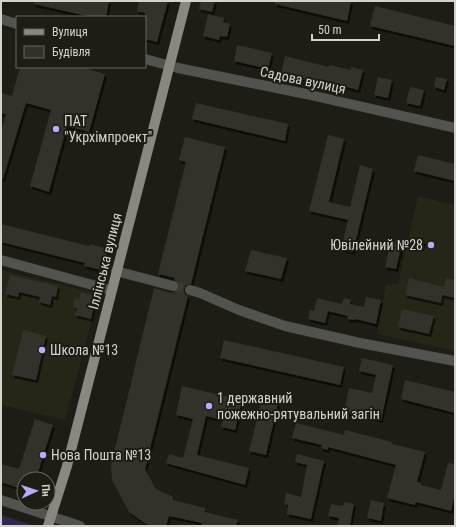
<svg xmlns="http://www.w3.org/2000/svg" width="456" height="527" font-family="'Roboto Condensed',sans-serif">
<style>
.built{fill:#272518}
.green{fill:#322551}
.building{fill:#323129;filter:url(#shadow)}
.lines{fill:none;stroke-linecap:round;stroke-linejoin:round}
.minor-tunnel{stroke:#383831;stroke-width:10;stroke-dasharray:10 5;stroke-linecap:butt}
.minor{stroke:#52524e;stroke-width:10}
.major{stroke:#898880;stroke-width:10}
.poi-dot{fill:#bcaaf5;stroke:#1d1d15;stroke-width:1.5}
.labels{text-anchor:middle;stroke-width:4;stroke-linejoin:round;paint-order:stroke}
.street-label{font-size:14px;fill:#d3d2cd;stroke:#1d1d15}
.poi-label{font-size:14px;fill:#d3d2cd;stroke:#1d1d15;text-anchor:start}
</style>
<defs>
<filter id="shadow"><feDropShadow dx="2" dy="3" stdDeviation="0" flood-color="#0009"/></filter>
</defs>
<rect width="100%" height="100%" fill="#1d1d15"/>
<g class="built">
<polygon points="418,196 455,205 455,351 377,334 386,285 398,284"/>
<polygon points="1,270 99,294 65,420 1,405"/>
</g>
<polygon class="green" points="1,515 35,526 1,526"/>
<g class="building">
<polygon points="34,1 109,1 106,17 91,17 34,4"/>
<polygon points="139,1 168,1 157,42 145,39 145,13 137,11"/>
<polygon points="201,1 215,1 212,12 199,9"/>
<polygon points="275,1 351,1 347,21 275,4"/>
<polygon points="375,6 455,26 455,46 370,26"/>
<polygon points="208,14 224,18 223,22 230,24 227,37 220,36 219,40 203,36"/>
<polygon points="237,45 272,53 268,69 234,61"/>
<polygon points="285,56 329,67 329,65 351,70 351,67 363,70 358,90 339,85 338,88 324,85 325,84 281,74"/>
<polygon points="20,67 81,67 105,74 89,132 67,126 49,192 30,186 51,110 26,103 3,179 1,179 1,132 6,114 1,113 1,93 12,96"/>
<polygon points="378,77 392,80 388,98 374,95"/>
<polygon points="436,77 447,79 444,90 434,87"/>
<polygon points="410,87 424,90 420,106 406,103"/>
<polygon points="196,103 288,124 285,141 192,119"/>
<polygon points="328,135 344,139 329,202 350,207 360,165 373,169 353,252 341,249 348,220 309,211"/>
<polygon points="185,137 225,147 191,284 186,285 184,289 185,294 188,296 145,469 156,489 173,497 173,500 205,508 205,512 238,520 236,526 201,526 202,523 169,516 166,526 152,526 146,524 129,512 112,480 111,465 154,288 171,293 177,291 179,287 179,284 174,280 175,278 158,274 186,162 179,160"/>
<polygon points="418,155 455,164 455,181 414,171"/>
<polygon points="1,224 89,246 90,244 108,249 102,270 84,266 85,263 1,242"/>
<polygon points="409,238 424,241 422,248 408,245"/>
<polygon points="391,240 402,243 396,269 385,267"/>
<polygon points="251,250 287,258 281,279 245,271"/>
<polygon points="10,275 58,286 56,297 52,296 50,305 39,302 40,297 19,292 18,297 5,294"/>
<polygon points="409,278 444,287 446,278 455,280 455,298 442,295 441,303 405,295"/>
<polygon points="81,292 96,296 91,319 75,315 77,308 73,307 75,298 79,300"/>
<polygon points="366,297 381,300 376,324 355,319 354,320 347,319 348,316 328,311 325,323 308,319 310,310 314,311 317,298 342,304 344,298 351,300 350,304 364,307"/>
<polygon points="402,309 434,316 429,334 398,327"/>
<polygon points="23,330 46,336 36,380 12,375"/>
<polygon points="224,340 344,367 340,385 220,358"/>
<polygon points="362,358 393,365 381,420 344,412 349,388 372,393 376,375 359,371"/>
<polygon points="405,380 455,392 455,413 401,399"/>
<polygon points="182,386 242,400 235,430 221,427 223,420 206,416 197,455 249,468 245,485 166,463 169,454 183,458 193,419 176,415"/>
<polygon points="262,399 278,403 266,455 249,451"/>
<polygon points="35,419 53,425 36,479 24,479 24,490 1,482 1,464 19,469"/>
<polygon points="296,423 344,435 345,430 392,442 392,444 425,452 417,482 421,483 421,485 441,490 448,463 455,464 455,493 451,511 416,502 415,505 387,498 396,465 328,447 328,450 321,448 322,445 292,438"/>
<polygon points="297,454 324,461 311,519 287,514 288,505 284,504 286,493 301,497 307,465 295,462"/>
<polygon points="371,500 384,503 381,521 367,518"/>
<polygon points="344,502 354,504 350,526 337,526 339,518 328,516 331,504 343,506"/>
</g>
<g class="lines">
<polyline class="minor-tunnel" points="173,286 190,290"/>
<g class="minor">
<polyline points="1,19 17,24"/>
<polyline points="145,59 178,68 306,94 455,128"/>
<polyline points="1,260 111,290"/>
<polyline points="116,271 173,286"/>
<polyline points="190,290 200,293 239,310 285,326 360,343 455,361"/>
<polyline points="1,500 80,526"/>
</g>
<polyline class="major" points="48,526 67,466 186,1"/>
</g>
<g class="poi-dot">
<circle cx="56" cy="129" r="4"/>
<circle cx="431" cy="245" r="4"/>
<circle cx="42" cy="350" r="4"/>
<circle cx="209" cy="406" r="4"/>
<circle cx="43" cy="455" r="4"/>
</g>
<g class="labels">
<g class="street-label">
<text transform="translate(303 80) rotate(12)" y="5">Садова вулиця</text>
<text transform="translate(105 261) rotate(-76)" y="5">Іллінська вулиця</text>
</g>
<g class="poi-label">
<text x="64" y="126">ПАТ<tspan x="64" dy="16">"Укрхімпроект"</tspan></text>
<text x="423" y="250" text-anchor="end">Ювілейний №28</text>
<text x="50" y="355">Школа №13</text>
<text x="217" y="403">1 державний<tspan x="217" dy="16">пожежно-рятувальний загін</tspan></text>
<text x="51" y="460">Нова Пошта №13</text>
</g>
</g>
<rect width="456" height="527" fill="none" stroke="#d3d2cd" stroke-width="4"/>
<rect x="16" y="16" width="130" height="52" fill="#1d1d15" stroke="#66655f"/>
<rect x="24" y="29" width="20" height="6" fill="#898880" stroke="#66655f"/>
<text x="52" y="36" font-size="12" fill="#d3d2cd">Вулиця</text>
<rect x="24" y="46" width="20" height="12" fill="#323129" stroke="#66655f"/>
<text x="52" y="56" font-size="12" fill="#d3d2cd">Будівля</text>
<g transform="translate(36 491) rotate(87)"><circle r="19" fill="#1d1d15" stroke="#66655f"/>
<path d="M0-3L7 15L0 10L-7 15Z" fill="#bcaaf5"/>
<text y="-6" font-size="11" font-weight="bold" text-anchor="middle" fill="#d3d2cd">Пн</text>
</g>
<path d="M312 34v6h67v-6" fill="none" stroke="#d3d2cd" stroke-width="2"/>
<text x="318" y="34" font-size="12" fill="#d3d2cd" stroke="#1d1d15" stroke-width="3" paint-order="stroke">50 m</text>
</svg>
